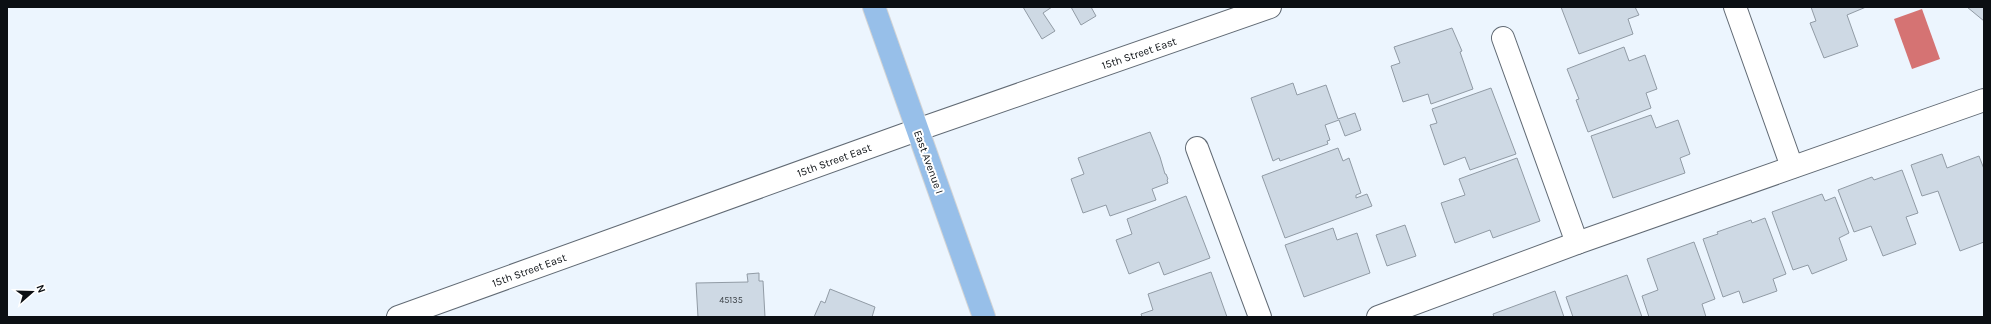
<svg xmlns="http://www.w3.org/2000/svg" width="1991" height="324" font-family="Karla,sans-serif">
<style>
.water{fill:#d57373}
.building{fill:#ced9e4;stroke:#919ba5}
.lines{fill:none;stroke-linecap:round;stroke-linejoin:round}
.minor-casing{stroke:#616a74;stroke-width:24}
.major-casing{stroke:#d3d4d5;stroke-width:24}
.minor{stroke:#fff;stroke-width:22}
.major{stroke:#97bfe9;stroke-width:22}
.labels{text-anchor:middle;stroke-width:4;stroke-linejoin:round;paint-order:stroke}
.number-label{font-size:9px;fill:#3c4247}
.street-label{font-size:11px;fill:#0b0f13;stroke:#fff}
</style>
<rect width="100%" height="100%" fill="#ecf5fe"/>
<polygon class="water" points="1922,9 1940,59 1912,69 1894,19"/>
<g class="building">
<polygon points="1023,7 1052,7 1043,13 1055,31 1042,39"/>
<polygon points="1071,7 1091,7 1096,16 1081,25"/>
<polygon points="1561,7 1635,7 1639,15 1628,19 1633,34 1579,54"/>
<polygon points="1811,7 1866,7 1847,15 1858,46 1824,58 1810,23 1816,21"/>
<polygon points="1967,7 1984,7 1984,21"/>
<polygon points="1452,28 1462,51 1460,52 1473,89 1431,104 1428,94 1403,102 1391,66 1400,63 1394,47"/>
<polygon points="1624,47 1629,61 1645,55 1657,89 1646,93 1651,108 1588,132 1576,100 1579,99 1567,69"/>
<polygon points="1293,83 1297,95 1326,85 1338,119 1355,113 1361,130 1345,136 1339,120 1325,125 1330,140 1327,141 1328,144 1280,161 1279,158 1273,161 1251,98"/>
<polygon points="1491,88 1516,154 1470,170 1465,157 1444,165 1430,125 1437,123 1432,109"/>
<polygon points="1651,115 1656,128 1678,120 1690,154 1680,158 1685,173 1613,198 1591,136"/>
<polygon points="1150,132 1160,157 1165,174 1166,174 1168,179 1167,180 1168,183 1152,189 1156,200 1110,216 1106,205 1083,213 1071,179 1084,174 1078,158"/>
<polygon points="1338,148 1343,161 1349,158 1361,193 1356,195 1356,198 1367,194 1372,206 1285,238 1262,176"/>
<polygon points="1942,154 1947,168 1979,156 1984,169 1984,242 1960,251 1938,191 1922,196 1911,165"/>
<polygon points="1517,158 1540,221 1493,238 1490,230 1455,243 1441,203 1465,195 1459,179"/>
<polygon points="1902,170 1918,213 1906,217 1916,244 1883,256 1871,226 1854,232 1838,190 1872,177 1874,180"/>
<polygon points="1822,194 1825,201 1835,197 1849,233 1839,238 1847,260 1812,274 1808,265 1793,270 1772,212"/>
<polygon points="1186,196 1210,258 1164,275 1159,262 1129,274 1116,240 1132,234 1127,219"/>
<polygon points="1765,218 1786,274 1773,279 1777,291 1743,303 1739,291 1723,297 1703,239 1718,234 1717,232 1751,220 1752,223"/>
<polygon points="1405,225 1416,256 1387,266 1376,235"/>
<polygon points="1333,228 1337,240 1357,233 1370,273 1304,297 1285,245"/>
<polygon points="1694,242 1715,299 1702,304 1706,317 1649,317 1642,296 1658,290 1647,259"/>
<polygon points="1211,272 1227,317 1142,317 1141,314 1153,310 1148,294"/>
<polygon points="759,273 759,281 763,281 765,317 698,317 696,283 748,282 747,274"/>
<polygon points="1627,275 1642,317 1573,317 1566,297"/>
<polygon points="830,289 875,307 872,317 814,317 821,301 825,303"/>
<polygon points="1555,291 1564,317 1494,317 1493,314"/>
</g>
<g class="lines">
<g class="minor-casing">
<g id="minor">
<polyline points="1735,7 1792,167"/>
<polyline points="1503,38 1577,243"/>
<polyline points="1197,148 1260,317"/>
<polyline points="398,317 917,130 1270,7"/>
<polyline points="1378,317 1577,243 1984,100"/>
</g>
</g>
<g class="major-casing">
<polyline id="major" points="874,7 984,317"/>
</g>
<use href="#minor" class="minor"/>
<use href="#major" class="major"/>
</g>
<g class="labels">
<g class="number-label">
<text x="731" y="303">45135</text>
</g>
<g class="street-label">
<text transform="translate(1139 53) rotate(-19)" y="4">15th Street East</text>
<text transform="translate(834 160) rotate(-20)" y="4">15th Street East</text>
<text transform="translate(929 162) rotate(70)" y="4">East Avenue I</text>
<text transform="translate(529 270) rotate(-20)" y="4">15th Street East</text>
</g>
</g>
<rect width="1991" height="324" fill="none" stroke="#0b0f13" stroke-width="16"/>
<g transform="translate(32 292) rotate(70)" stroke="#ffffff" stroke-width="3" paint-order="stroke">
<path d="M0-3L7 15L0 10L-7 15Z" fill="#0b0f13"/>
<text y="-6" font-size="11" font-weight="bold" text-anchor="middle" fill="#0b0f13">N</text>
</g>
</svg>
